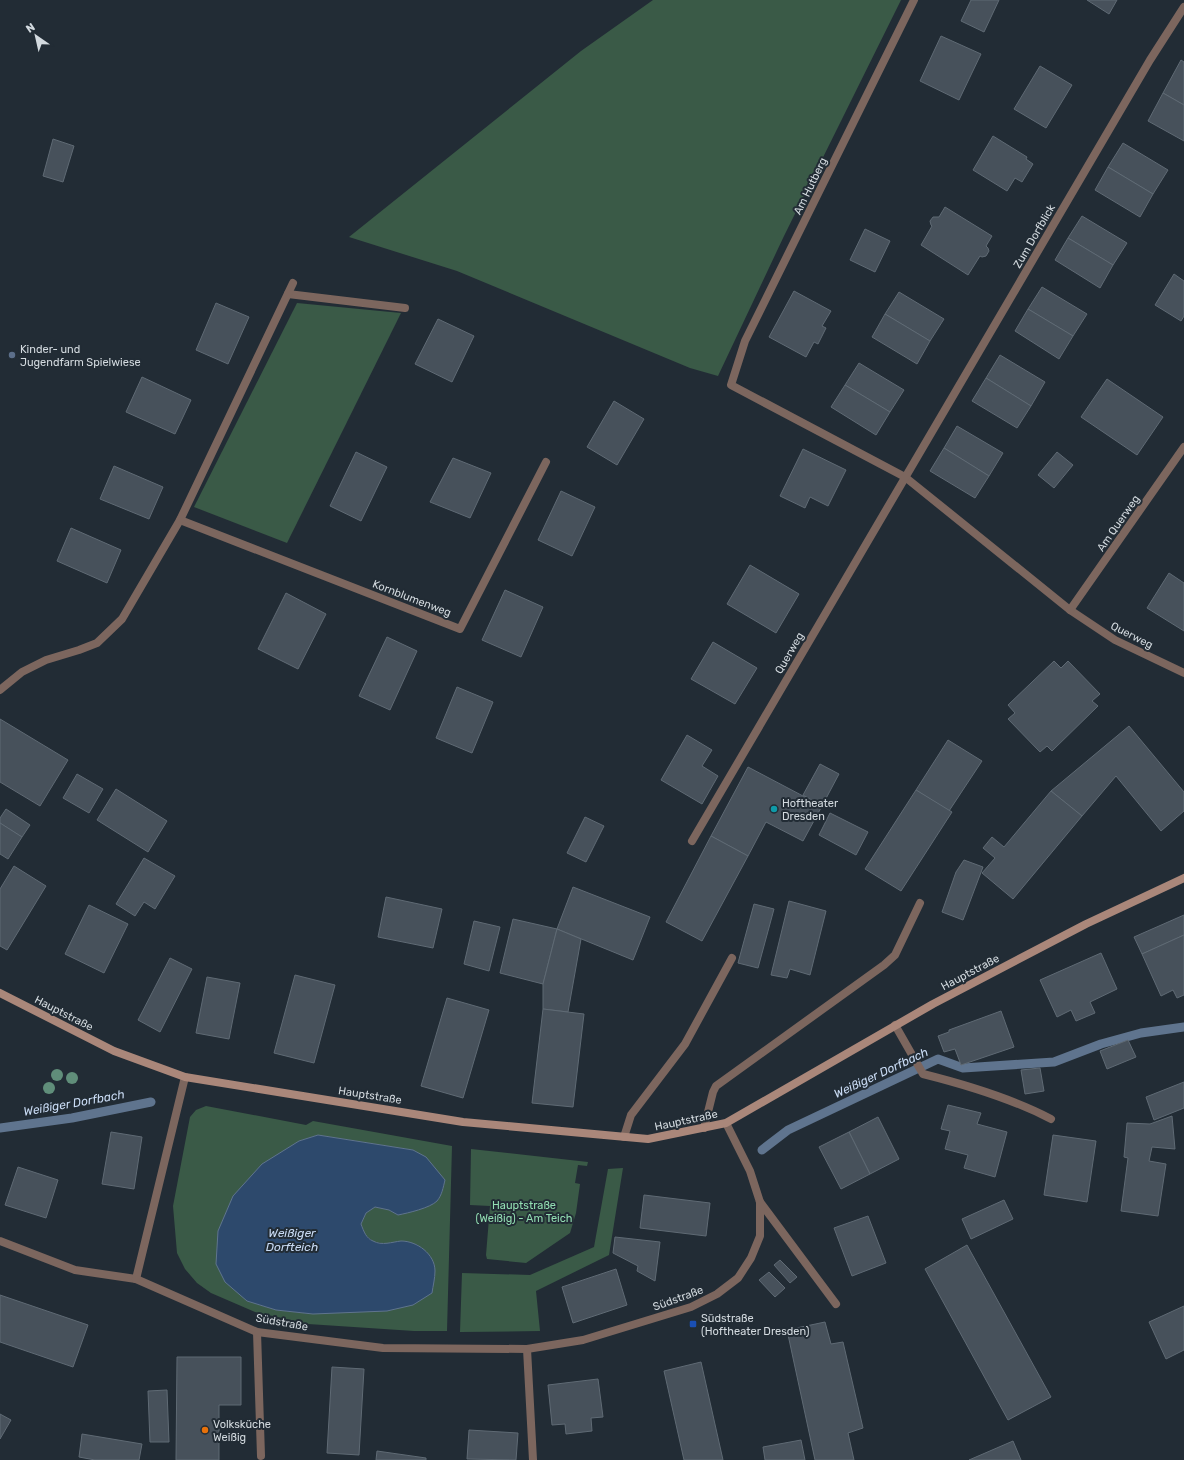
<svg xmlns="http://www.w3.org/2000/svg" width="1184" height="1460" font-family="Rubik,sans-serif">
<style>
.green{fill:#3a5a47;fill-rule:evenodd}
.water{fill:#2d496c;stroke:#5f748e}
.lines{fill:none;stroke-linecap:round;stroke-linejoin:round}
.stream{stroke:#5f748e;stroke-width:9}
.building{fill:#47515b;stroke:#5f6a74}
.lane{stroke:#7c665e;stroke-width:8}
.street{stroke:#7c665e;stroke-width:8}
.secondary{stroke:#aa877a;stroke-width:8}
.tree{fill:#608e7a}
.service-dot{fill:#5c6f8a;stroke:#222c35;stroke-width:1.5}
.culture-dot{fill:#0f9aa8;stroke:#222c35;stroke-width:1.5}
.transit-dot{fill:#1a4fb4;stroke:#222c35;stroke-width:1.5}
.food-dot{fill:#e8710a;stroke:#222c35;stroke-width:1.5}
.labels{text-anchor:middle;stroke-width:4;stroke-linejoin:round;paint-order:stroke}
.street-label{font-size:11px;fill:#d3dadf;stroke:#222c35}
.poi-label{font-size:11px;fill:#d3dadf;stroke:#222c35;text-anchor:start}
.park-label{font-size:11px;fill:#93dfb3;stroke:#222c35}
.water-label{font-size:12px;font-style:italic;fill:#cadcf5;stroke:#222c35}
</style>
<rect width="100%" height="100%" fill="#222c35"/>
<g class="green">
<polygon points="653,0 901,0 784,236 718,376 690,368 457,271 349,237 581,51"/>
<polygon points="297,303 401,313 287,543 194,507"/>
<path d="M206,1106L306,1125L313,1121L452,1146L447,1331H414L308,1324L255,1312L211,1293L197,1283L185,1269L177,1253L173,1206L190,1117L196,1110ZM318,1135L413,1150L398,1215L389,1210L375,1207L366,1213L361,1224L365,1235L374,1242L389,1244L402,1241L418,1245L313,1314L276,1310L247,1301L299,1141Z"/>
<polygon points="471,1149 588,1162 587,1166 578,1165 575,1183 580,1184 576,1213 570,1233 526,1263 487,1259 486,1255 490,1206 470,1205"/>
<polygon points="623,1168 609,1255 536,1291 540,1331 460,1332 462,1273 530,1275 594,1247 608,1169"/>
</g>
<path class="water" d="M318,1135L413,1150L426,1157L445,1180C443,1188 442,1195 437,1201C430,1208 408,1213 398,1215L389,1210L375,1207L366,1213L361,1224C364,1232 366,1238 373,1241C382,1246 392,1242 401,1241C417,1241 435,1254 435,1271C435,1278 433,1286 432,1293L413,1305L387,1311L313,1314L276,1310L247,1301L225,1282L216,1264L218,1231L233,1196L262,1164L299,1141Z"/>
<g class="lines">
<g class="stream">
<polyline points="0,1128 72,1118 151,1102"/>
<polyline points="762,1150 788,1130 938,1059 963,1068 1054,1062 1101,1044 1141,1033 1184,1027"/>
</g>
</g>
<g class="building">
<polygon points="971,0 999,0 984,32 961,21"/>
<polygon points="1087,0 1117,0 1109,14"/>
<polygon points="941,36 981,54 959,100 920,81"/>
<polygon points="1181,60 1184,62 1184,105 1163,93"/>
<polygon points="1040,66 1072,85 1046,128 1014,109"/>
<polygon points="1163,93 1184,105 1184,141 1148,121"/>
<polygon points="993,136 1027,157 1026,159 1033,164 1022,182 1015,178 1007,191 973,170"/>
<polygon points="53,139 74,146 63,182 43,176"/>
<polygon points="1123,143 1168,170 1153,194 1108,167"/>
<polygon points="1108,167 1153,194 1140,217 1095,190"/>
<polygon points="945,207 992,236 986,246 988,248 989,251 986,256 982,257 980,256 968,275 921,245 932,226 931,225 930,221 933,217 939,217"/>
<polygon points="1082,216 1127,243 1113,265 1068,238"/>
<polygon points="865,229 890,241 875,272 850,260"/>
<polygon points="1068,238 1113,265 1100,288 1055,260"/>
<polygon points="1174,274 1184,281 1184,316 1181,321 1155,305"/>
<polygon points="1042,287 1087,314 1073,336 1028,309"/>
<polygon points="794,291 831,311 822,326 826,328 818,344 814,342 806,357 769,337"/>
<polygon points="899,292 944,319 930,341 885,314"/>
<polygon points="216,303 249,317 228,364 196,350"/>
<polygon points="1028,309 1073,336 1059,359 1015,331"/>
<polygon points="885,314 930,341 917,364 872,337"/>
<polygon points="438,319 474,336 452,382 415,364"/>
<polygon points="1000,355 1045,382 1031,406 986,378"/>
<polygon points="859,363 904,390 890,412 845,385"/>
<polygon points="142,377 191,400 175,434 126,412"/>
<polygon points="986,378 1031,406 1017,428 972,401"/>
<polygon points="1107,379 1163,417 1137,455 1081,417"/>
<polygon points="845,385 890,412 876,435 831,407"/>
<polygon points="614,401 644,419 617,465 587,447"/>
<polygon points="957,426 1003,453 989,476 944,448"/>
<polygon points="944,448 989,476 975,498 930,471"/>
<polygon points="803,449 846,470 828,506 810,497 805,508 780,496"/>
<polygon points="356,452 387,467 361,521 330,506"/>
<polygon points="1057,452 1073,465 1054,488 1038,475"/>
<polygon points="453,458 491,473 470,518 430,502"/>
<polygon points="114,466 163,487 149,519 100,499"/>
<polygon points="561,491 595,507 572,556 538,540"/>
<polygon points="71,528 121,550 107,583 57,561"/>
<polygon points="750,565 799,594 776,633 727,604"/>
<polygon points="1169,573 1184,583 1184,631 1147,608"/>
<polygon points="505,590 543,607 521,657 482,640"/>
<polygon points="286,593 326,614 298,669 258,649"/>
<polygon points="387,637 417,651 390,710 359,696"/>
<polygon points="713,642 757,668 735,704 691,679"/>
<polygon points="1054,661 1061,668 1068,661 1100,694 1092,701 1098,706 1052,751 1047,746 1040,752 1008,719 1015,713 1008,705"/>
<polygon points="457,687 493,702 472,753 436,738"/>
<polygon points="0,719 68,760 40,806 0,782"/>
<polygon points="1129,726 1184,792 1184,811 1161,831 1116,776 1082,816 1051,791"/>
<polygon points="687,735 712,750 702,766 718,776 702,804 661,780"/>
<polygon points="948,740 982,761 949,811 916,790"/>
<polygon points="820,764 839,774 822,806 803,795"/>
<polygon points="748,767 822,806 803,841 766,822 748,856 711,836"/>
<polygon points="77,774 103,789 89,813 63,798"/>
<polygon points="116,789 167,821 148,852 97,820"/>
<polygon points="916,790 952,812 901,891 865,869"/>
<polygon points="1051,791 1082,816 1013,899 982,873 995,858 983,848 992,837 1004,847"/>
<polygon points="6,809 30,825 22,837 0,823 0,818"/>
<polygon points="830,813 868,832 856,855 819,835"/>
<polygon points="585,817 604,826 586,862 567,853"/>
<polygon points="0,823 22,837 8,859 0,854"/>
<polygon points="711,836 748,856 702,941 666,922"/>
<polygon points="144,858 175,876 155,909 144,902 135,916 116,904"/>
<polygon points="964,860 983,867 963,920 942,912 956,872"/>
<polygon points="14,866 46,886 7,950 0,946 0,889"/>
<polygon points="573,887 650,917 633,960 557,929"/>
<polygon points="386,897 442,909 433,948 378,937"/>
<polygon points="789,901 826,911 810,975 790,969 787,978 771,975"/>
<polygon points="754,904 774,909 758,968 738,963"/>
<polygon points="89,905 128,924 104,973 65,954"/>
<polygon points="1184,915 1184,935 1142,954 1134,937"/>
<polygon points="513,919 557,929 543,984 500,973"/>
<polygon points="474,921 500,927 489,971 464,964"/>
<polygon points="557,929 581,939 568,1012 543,1009 543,984"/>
<polygon points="1184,935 1184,995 1177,998 1173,990 1161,996 1142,954"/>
<polygon points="1101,953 1117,989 1090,1002 1095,1013 1076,1021 1071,1010 1057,1017 1040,980"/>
<polygon points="170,958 192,969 160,1032 138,1020"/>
<polygon points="295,975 335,985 314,1063 274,1053"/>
<polygon points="207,977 240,983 229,1039 196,1033"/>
<polygon points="447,998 489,1010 463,1098 421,1086"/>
<polygon points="543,1009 584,1014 573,1107 532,1103"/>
<polygon points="1001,1011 1014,1047 961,1065 955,1049 944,1052 938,1036 949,1032 949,1030"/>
<polygon points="1128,1040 1136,1057 1107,1069 1100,1051"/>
<polygon points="1040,1068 1044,1091 1025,1094 1021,1070"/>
<polygon points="1184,1082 1184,1108 1154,1120 1146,1097"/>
<polygon points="948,1105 981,1113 977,1124 1007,1132 995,1177 964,1168 968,1155 945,1149 950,1131 941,1129"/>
<polygon points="1172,1116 1175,1149 1152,1147 1149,1161 1166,1164 1158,1216 1121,1211 1128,1158 1124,1157 1127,1123 1150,1124"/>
<polygon points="878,1117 899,1159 870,1174 849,1132"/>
<polygon points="111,1132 142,1137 134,1189 102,1184"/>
<polygon points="849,1132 870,1174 841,1189 819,1147"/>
<polygon points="1053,1135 1096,1141 1087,1202 1044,1195"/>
<polygon points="18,1167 58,1180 46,1218 5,1205"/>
<polygon points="644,1195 710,1203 706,1236 640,1228"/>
<polygon points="1004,1200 1013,1219 971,1239 962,1219"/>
<polygon points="868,1216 886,1263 852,1276 834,1228"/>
<polygon points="615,1237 660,1242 655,1281 637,1271 638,1266 613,1253"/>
<polygon points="967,1245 1051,1397 1008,1420 925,1269"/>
<polygon points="780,1260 797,1277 790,1283 774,1265"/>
<polygon points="616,1269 627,1305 573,1323 562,1287"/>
<polygon points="769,1272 785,1288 775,1297 759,1280"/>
<polygon points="0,1295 88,1325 73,1367 0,1342"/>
<polygon points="1184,1306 1184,1350 1166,1359 1149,1322"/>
<polygon points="825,1322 831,1344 843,1342 863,1428 848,1433 854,1460 815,1460 787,1330"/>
<polygon points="177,1357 241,1357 241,1405 219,1405 219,1460 176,1460"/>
<polygon points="701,1362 723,1460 684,1460 664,1371"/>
<polygon points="332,1367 364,1369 359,1455 327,1453"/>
<polygon points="598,1379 603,1417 591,1418 592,1431 566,1434 565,1424 552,1425 548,1385"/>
<polygon points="167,1390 169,1442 150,1442 148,1391"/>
<polygon points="0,1414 11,1420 0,1439"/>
<polygon points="469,1430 518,1433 516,1460 467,1459"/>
<polygon points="82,1434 142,1444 139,1460 95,1460 79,1457"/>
<polygon points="801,1440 805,1460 765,1460 763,1447"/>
<polygon points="1013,1441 1021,1460 969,1460"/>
<polygon points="377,1451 426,1458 426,1460 376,1460"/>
</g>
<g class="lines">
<g class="lane">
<polyline points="288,294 405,308"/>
<path d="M895,1025L923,1074C967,1085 1011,1098 1051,1119"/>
<polyline points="704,1128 713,1092 716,1086 884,965 895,955 920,903"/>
<polyline points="624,1137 631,1115 685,1044 732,958"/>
<polyline points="760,1202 836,1304"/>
<polyline points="257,1332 261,1456"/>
</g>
<g class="street">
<polyline points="914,0 745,341 731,385 905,477 1070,610 1115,640 1184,673"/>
<polyline points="180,520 460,629 546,462"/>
<polyline points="1070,610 1184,447"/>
<polyline points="0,690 22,672 46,660 79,650 97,643 122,619 180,520 293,283"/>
<polyline points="692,841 1150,60 1184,7"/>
<polyline points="0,1241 75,1270 136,1279 257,1332 383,1348 527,1349 583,1340 691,1307 717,1294 738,1278 751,1258 760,1236 760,1202 750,1171 726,1123"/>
<polyline points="136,1279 185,1077"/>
<polyline points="527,1349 533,1460"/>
</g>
<polyline class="secondary" points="0,993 114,1051 185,1077 463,1122 648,1139 726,1123 933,1004 1086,924 1184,878"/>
</g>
<g class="tree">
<circle cx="57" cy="1075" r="6"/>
<circle cx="72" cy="1078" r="6"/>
<circle cx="49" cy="1088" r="6"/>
</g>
<circle class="service-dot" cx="12" cy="355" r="4"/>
<circle class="culture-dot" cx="774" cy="809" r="4"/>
<rect class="transit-dot" x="689" y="1320" width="8" height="8" rx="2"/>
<circle class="food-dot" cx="205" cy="1430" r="4"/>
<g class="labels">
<g class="street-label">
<text transform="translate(810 186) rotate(-64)" y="4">Am Hutberg</text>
<text transform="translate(1034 236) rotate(-60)" y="4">Zum Dorfblick</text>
<text transform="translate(1118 523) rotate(-55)" y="4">Am Querweg</text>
<text transform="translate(412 598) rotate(21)" y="4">Kornblumenweg</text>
<text transform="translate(1132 635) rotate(27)" y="4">Querweg</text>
<text transform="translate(789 653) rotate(-60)" y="4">Querweg</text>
<text transform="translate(970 972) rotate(-28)" y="4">Hauptstraße</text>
<text transform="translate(64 1013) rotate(27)" y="4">Hauptstraße</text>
<text transform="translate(370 1095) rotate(9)" y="4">Hauptstraße</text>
<text transform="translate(686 1120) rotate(-12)" y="4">Hauptstraße</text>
<text transform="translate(678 1298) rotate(-20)" y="4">Südstraße</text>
<text transform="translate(282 1322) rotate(10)" y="4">Südstraße</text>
</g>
<g class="poi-label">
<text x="20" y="353">Kinder- und<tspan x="20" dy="13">Jugendfarm Spielwiese</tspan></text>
<text x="782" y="807">Hoftheater<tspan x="782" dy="13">Dresden</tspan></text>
<text x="701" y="1322">Südstraße<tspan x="701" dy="13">(Hoftheater Dresden)</tspan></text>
<text x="213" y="1428">Volksküche<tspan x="213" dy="13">Weißig</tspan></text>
</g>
<g class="park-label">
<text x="524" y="1209">Hauptstraße<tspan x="524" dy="13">(Weißig) - Am Teich</tspan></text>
</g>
<g class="water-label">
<text transform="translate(881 1073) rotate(-25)" y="4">Weißiger Dorfbach</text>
<text transform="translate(74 1103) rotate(-10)" y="4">Weißiger Dorfbach</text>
<text x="292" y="1237">Weißiger<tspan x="292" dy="14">Dorfteich</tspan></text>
</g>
</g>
<g transform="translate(36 36) rotate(326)" stroke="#222c35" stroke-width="3" paint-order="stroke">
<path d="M0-3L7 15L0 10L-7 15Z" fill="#d3dadf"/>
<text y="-6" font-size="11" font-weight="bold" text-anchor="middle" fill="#d3dadf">N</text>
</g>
</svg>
